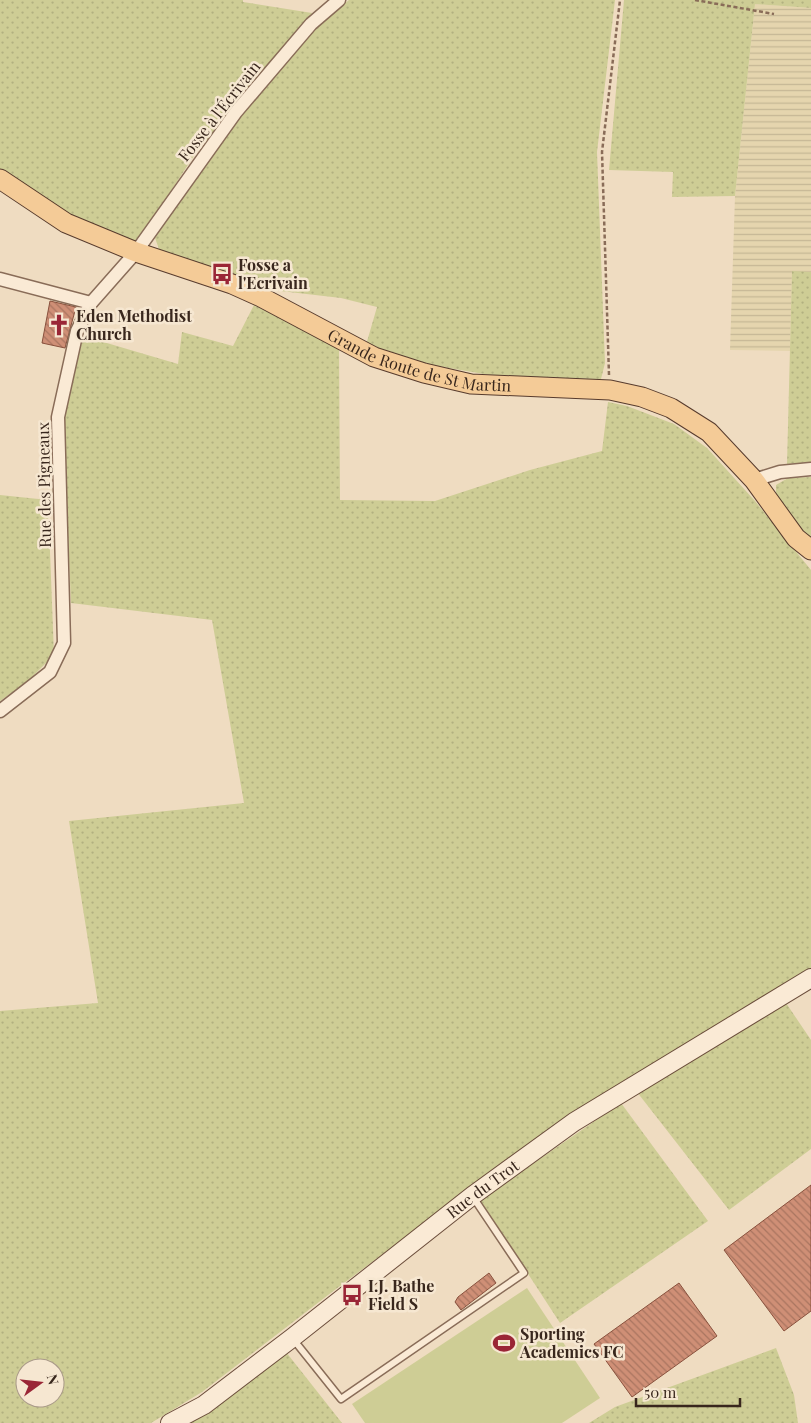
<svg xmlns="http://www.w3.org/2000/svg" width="811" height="1423" font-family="'Playfair Display',serif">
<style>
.farmland{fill:url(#farmland-rules)}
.grass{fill:url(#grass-dots);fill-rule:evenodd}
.pitch{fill:#cecd95}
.building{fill:url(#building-back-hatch);stroke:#89513d}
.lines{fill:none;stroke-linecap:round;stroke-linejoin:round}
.lane-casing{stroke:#896c58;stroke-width:9}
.street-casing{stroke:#896c58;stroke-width:15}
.secondary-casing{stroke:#6b4d3b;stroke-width:20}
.primary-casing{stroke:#573b2d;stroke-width:21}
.path{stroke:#896c58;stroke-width:2.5;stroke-dasharray:4 2.5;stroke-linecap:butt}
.lane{stroke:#faead5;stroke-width:6}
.street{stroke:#faead5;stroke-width:12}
.secondary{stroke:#faead5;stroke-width:18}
.primary{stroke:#f4cb97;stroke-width:19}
.labels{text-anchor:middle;stroke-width:5;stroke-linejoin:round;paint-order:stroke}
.street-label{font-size:16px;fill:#39271d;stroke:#f6e7d1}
.poi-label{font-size:16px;font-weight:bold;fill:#39271d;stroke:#f6e7d1;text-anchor:start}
</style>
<defs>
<pattern id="farmland-rules" width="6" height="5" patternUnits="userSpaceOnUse" patternTransform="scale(1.25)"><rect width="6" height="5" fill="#e5d5ae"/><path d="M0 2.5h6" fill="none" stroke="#c5b795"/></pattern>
<pattern id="grass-dots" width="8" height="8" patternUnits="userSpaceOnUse" patternTransform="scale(1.25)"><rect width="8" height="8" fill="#cecd95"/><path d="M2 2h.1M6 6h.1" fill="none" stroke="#b2b080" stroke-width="1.8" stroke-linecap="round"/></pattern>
<pattern id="building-back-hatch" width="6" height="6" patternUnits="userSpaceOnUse" patternTransform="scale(1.25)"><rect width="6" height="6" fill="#cf8f76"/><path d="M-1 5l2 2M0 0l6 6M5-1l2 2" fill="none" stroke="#a97560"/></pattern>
</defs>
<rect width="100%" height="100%" fill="#efdcc1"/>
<polygon class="farmland" points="755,4 811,8 811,272 792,272 790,351 730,350 735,196"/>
<g class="grass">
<polygon points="0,0 243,0 243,2 312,13 195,154 137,243 60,211 0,169"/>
<polygon points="349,0 615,0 597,152 605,363 601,379 507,378 420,363 366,345 377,307 341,298 272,290 159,249 155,238 225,135 314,29"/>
<polygon points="624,0 811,0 811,8 755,4 735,196 672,197 673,172 609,170"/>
<polygon points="792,271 811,272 811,462 787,464"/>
<path d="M254,305L339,347L340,500L435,501L530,470L602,451L608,402L627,406L674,424L707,448L755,501L811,570V969L574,1111L332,1292L202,1392L151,1423H0V1011L98,1003L69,821L244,803L212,620L71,603L63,423L83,336L178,364L182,332L233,346ZM25,1368H55V1398H25Z"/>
<polygon points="811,477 811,539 802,532 776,496 776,485 788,478"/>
<polygon points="0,495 48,500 54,655 28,681 0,701"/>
<polygon points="786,1003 811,1040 811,1149 729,1210 637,1092"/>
<polygon points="621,1103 708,1221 560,1323 480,1200"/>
<polygon points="776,1348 794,1395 798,1423 589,1423 615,1407"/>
<polygon points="286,1352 342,1423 184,1423"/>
</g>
<polygon class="pitch" points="527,1288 600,1398 562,1423 365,1423 352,1404"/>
<g class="building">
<polygon points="50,301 76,307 65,348 42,343"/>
<polygon points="811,1185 811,1311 784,1331 724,1250"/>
<polygon points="489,1273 496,1283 461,1310 455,1302 458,1297"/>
<polygon points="679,1283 717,1336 632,1397 594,1344"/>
</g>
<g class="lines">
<g class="lane-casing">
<polyline id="lane" points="293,1339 341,1399 524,1273 473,1197"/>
</g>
<g class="street-casing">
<g id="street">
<polyline points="0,279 91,303"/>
<polyline points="754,480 780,472 811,469"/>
<polyline points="0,711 50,672 64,643 58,417 77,331 91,303 136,252 236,112 311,24 339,0"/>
</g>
</g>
<g class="secondary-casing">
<g id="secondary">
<path id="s1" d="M170,1423L204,1405L292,1338L472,1196L574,1122L811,978"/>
</g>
</g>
<g class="primary-casing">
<g id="primary">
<path id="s2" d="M0,179L66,223L136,252L232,284L261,297L374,357L424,373L471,384L610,390L642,397L671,408L709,432L754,480L796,538L811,550"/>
</g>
</g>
<g class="path">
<polyline points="695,0 774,14"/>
<polyline points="609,375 602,152 620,0"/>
</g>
<use href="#lane" class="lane"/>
<use href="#street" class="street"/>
<use href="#secondary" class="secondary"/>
<use href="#primary" class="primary"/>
</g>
<defs>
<g id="bus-bare" transform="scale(1.725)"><path d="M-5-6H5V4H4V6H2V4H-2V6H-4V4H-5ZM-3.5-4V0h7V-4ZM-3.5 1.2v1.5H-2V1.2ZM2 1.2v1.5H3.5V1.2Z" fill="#9a2636" stroke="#f6e7d1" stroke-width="2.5" paint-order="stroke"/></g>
<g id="church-bare" transform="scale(1.725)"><path d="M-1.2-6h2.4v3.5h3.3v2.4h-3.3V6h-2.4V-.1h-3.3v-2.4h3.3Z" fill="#9a2636" stroke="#f6e7d1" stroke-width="2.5" paint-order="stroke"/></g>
<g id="stadium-bare" transform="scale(1.725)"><path d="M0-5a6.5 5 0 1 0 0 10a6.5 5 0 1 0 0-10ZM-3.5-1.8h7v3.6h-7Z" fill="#9a2636" stroke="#f6e7d1" stroke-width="2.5" paint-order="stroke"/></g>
</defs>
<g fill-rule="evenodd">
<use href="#bus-bare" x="222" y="274"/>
<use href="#church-bare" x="59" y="325"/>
<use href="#bus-bare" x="352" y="1295"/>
<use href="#stadium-bare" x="504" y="1343"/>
</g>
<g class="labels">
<g class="street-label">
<text transform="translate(219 111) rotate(-52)" y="6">Fosse à l'Écrivain</text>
<text dy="6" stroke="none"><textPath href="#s2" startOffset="461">Grande Route de St Martin</textPath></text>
<text transform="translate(44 485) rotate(-91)" y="6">Rue des Pigneaux</text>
<text dy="6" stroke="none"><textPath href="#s1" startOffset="391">Rue du Trot</textPath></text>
</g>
<g class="poi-label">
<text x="238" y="271">Fosse a<tspan x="238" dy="18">l'Ecrivain</tspan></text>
<text x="76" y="322">Eden Methodist<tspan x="76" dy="18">Church</tspan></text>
<text x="368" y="1292">I.J. Bathe<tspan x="368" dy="18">Field S</tspan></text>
<text x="520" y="1340">Sporting<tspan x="520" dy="18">Academics FC</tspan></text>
</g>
</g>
<g transform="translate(40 1383) rotate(75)"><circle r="24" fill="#f6e7d1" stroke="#aa9a89"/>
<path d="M0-4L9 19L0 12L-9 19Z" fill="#9a2636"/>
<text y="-8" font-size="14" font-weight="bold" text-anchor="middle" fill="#39271d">N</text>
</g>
<path d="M636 1398v8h104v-8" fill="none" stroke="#39271d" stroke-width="2.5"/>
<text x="644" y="1398" font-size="15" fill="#39271d" stroke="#f6e7d1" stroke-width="4" paint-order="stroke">50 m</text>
</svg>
